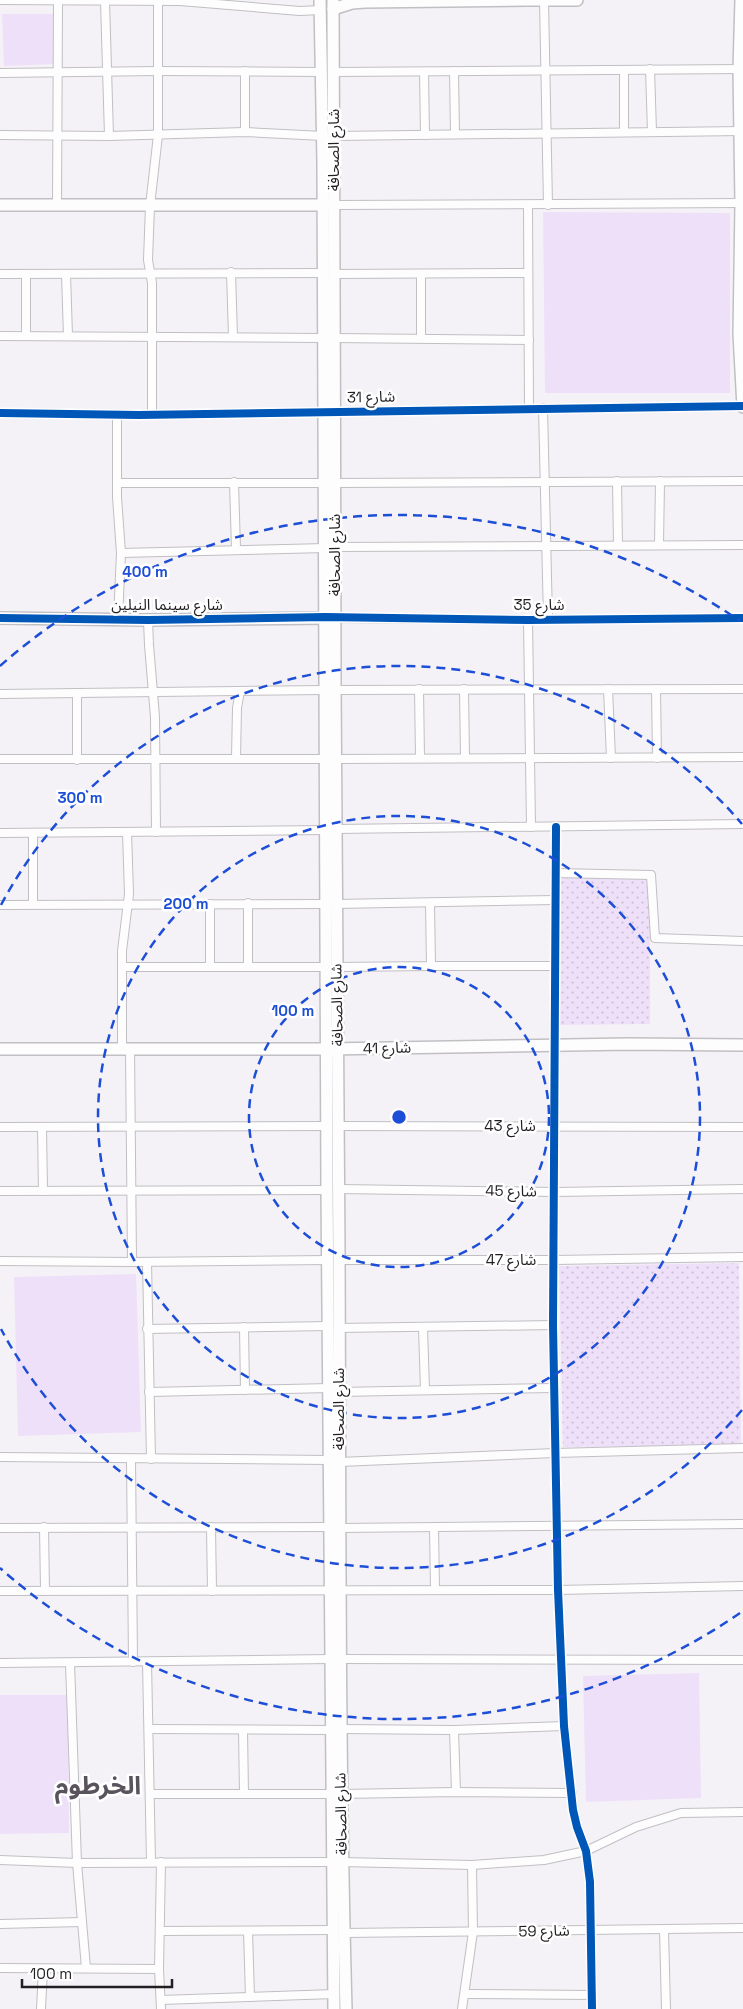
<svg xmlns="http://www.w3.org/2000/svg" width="743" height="2009" font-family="'Space Grotesk','Noto Sans Arabic',sans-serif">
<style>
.green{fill:#efe0fa}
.park{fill:url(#park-dots)}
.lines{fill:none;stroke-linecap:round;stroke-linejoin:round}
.street-casing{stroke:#c1bfc3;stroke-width:10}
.secondary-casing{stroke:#c1bfc3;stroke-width:14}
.street{stroke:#fefdfe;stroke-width:8}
.secondary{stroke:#fefdfe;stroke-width:11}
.cycleway-casing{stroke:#fff;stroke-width:11}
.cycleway{stroke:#0057b8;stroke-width:8}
.ring{fill:none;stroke:#1d4ed8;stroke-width:2.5;stroke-dasharray:9 6}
.labels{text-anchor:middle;stroke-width:5;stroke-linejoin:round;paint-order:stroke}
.street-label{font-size:15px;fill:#211f22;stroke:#fff}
.town-label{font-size:25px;font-weight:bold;fill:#58535c;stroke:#fff}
.centre{fill:#1d4ed8;stroke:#fff;stroke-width:2.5}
.ring-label{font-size:15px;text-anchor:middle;font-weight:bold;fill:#1d4ed8;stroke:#fff;stroke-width:5;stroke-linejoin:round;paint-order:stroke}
</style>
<defs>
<pattern id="park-dots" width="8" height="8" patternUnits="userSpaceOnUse" patternTransform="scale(1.25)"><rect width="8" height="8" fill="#efe0fa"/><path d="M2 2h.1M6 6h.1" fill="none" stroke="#cdc0d6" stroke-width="1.8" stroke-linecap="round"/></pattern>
</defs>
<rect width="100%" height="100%" fill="#f5f2f7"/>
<g class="green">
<polygon points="2,14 57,14 56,64 4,66"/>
<polygon points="543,212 730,213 730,393 545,393"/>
<polygon points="136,1274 141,1432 18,1436 14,1277"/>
<polygon points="699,1673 701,1798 586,1802 583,1676"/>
<polygon points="0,1695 68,1695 69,1833 0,1834"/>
</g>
<g class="park">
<polygon points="650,875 650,1024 560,1025 561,876"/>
<polygon points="739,1263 741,1445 563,1447 559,1266"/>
</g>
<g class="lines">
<g class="street-casing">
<g id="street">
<polyline points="0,0 180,1 300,11 320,10"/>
<polyline points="544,0 548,205"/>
<polyline points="105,1 109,136"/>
<polyline points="650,69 652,132"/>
<polyline points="624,70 624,132"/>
<polyline points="245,71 245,132"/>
<polyline points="454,71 455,134"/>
<polyline points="333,72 743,69"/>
<polyline points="424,72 425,135"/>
<polyline points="0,73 158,71 322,72"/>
<polyline points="0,135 109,136 245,132 323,136"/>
<polyline points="335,136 743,131"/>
<polyline points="57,205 58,1"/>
<polyline points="334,205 743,203"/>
<polyline points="528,205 529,409"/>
<polyline points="231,272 233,337"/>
<polyline points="0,274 323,273"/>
<polyline points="66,274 68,336"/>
<polyline points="334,274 528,273"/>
<polyline points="421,274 421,338"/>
<polyline points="0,336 323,338"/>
<polyline points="26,336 26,274"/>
<polyline points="333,338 529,340"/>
<polyline points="543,408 548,619"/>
<polyline points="0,413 139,415 743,406"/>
<polyline points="117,414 117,497 121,553 118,619"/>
<polyline points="152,415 152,283 148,260 150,206 158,135 158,0"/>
<polyline points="617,481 618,545"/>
<polyline points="234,482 236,549"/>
<polyline points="118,483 324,483"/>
<polyline points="334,483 743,481"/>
<polyline points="659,545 660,481"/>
<polyline points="335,547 743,545"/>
<polyline points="121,553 326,548"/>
<polyline points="335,618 528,620 743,618"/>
<polyline points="148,620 149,645 155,717 156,832"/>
<polyline points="528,620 531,827"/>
<polyline points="419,689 420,758"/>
<polyline points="464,689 465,758"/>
<polyline points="608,689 611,758"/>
<polyline points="656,689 657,758"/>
<polyline points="335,690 743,689"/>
<polyline points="0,694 324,690"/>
<polyline points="236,758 237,708 240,691"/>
<polyline points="0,759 325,759"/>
<polyline points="336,759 743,757"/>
<polyline points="77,760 77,694"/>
<polyline points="556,827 553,1325 558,1590 564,1726 573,1810 577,1827 586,1851 590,1882 592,2009"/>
<polyline points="336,829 743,824"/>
<polyline points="0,833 326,830"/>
<polyline points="555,873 651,875 655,938 743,941"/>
<polyline points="33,904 33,833"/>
<polyline points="336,904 556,900"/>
<polyline points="0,905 326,904"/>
<polyline points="210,966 210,904"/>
<polyline points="248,966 248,903"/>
<polyline points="431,966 555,966"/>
<polyline points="122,967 326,967"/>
<polyline points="337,967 431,966 430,903"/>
<polyline points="122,1048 122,951 129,894 127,832"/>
<polyline points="130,1048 132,1262"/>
<polyline points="338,1126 743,1127"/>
<polyline points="0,1127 327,1126"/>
<polyline points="42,1128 43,1191"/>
<polyline points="338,1189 554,1192 743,1189"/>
<polyline points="0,1191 327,1190"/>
<polyline points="339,1260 554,1260 743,1257"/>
<polyline points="0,1261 132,1262 327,1260"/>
<polyline points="147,1262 151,1459"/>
<polyline points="244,1327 245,1390"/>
<polyline points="338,1328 553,1325"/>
<polyline points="423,1328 425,1390"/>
<polyline points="147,1329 328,1326"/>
<polyline points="149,1392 329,1388"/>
<polyline points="338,1392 553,1388"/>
<polyline points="0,1457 329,1460"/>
<polyline points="131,1459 133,1662"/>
<polyline points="339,1462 555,1453 743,1448"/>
<polyline points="44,1527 45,1591"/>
<polyline points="211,1527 212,1591"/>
<polyline points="0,1528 329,1527"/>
<polyline points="339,1528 743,1524"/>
<polyline points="434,1528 435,1590"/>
<polyline points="0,1591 558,1590 743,1586"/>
<polyline points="339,1659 743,1660"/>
<polyline points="147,1662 151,1862"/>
<polyline points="0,1663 330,1659"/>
<polyline points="70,1663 77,1863 86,1968"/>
<polyline points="149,1729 331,1730"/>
<polyline points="340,1729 454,1730 564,1726"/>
<polyline points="243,1730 244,1794"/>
<polyline points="454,1730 456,1792"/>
<polyline points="151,1794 332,1794"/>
<polyline points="341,1794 456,1792 572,1793"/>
<polyline points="0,1860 77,1863 333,1862"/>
<polyline points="342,1862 472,1865 544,1860 586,1851 636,1827 681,1813 743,1812"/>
<polyline points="0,1924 82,1922"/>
<polyline points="664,1930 666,2009"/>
<polyline points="160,1931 334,1930"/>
<polyline points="248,1931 250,1997"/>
<polyline points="344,1933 743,1928"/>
<polyline points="0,1968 159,1969"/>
<polyline points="465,1994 591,1995"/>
<polyline points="161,2000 334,1994"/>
<polyline points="41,2009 43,1969"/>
<polyline points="161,2009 159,1969 161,1862"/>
<polyline points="462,2009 473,1932 472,1865"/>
</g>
</g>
<g class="secondary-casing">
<g id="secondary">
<polyline points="320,0 323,163 327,1190 334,2009"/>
<path d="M333,0C335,229 334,458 335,687C335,875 338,1063 339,1252C340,1504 339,1757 346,2009"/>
<polyline points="528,0 577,0"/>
<polyline points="741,0 739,69 741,203 739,334 743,407"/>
<polyline points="333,9 352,3 365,2 526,0"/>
<polyline points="0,205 331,205"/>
<polyline points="0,618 148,620 333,618"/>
<polyline points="0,1049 327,1049 628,1044 743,1045"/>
</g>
</g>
<use href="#street" class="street"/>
<use href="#secondary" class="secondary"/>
<g class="cycleway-casing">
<g id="cycleway">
<polyline points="0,413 139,415 743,406"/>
<polyline points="0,618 148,620 325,617 528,620 743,618"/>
<polyline points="556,827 553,1325 558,1590 564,1726 573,1810 577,1827 586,1851 590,1882 592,2009"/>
</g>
</g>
<use href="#cycleway" class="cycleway"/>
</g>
<g class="ring">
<circle cx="399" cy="1117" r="150"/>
<circle cx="399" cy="1117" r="301"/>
<path d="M742 1410A451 451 0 0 1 1 1329M1 905A451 451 0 0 1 742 824"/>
<path d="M740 1613A602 602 0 0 1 0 1568M0 666A602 602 0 0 1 740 621"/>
</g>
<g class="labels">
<g class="street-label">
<text transform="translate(334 150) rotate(-90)" y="5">شارع الصحافة</text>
<text transform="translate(371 397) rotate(-1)" y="5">شارع 31</text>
<text transform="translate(335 555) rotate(-90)" y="5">شارع الصحافة</text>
<text x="167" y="610">شارع سينما النيلين</text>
<text x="539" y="610">شارع 35</text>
<text transform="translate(337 1005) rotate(-91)" y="5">شارع الصحافة</text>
<text transform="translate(387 1048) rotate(-1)" y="5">شارع 41</text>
<text x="510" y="1131">شارع 43</text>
<text transform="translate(511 1191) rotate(1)" y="5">شارع 45</text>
<text x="511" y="1265">شارع 47</text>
<text transform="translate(339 1409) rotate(-90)" y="5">شارع الصحافة</text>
<text transform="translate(341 1814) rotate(-91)" y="5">شارع الصحافة</text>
<text transform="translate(544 1931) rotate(-1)" y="5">شارع 59</text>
</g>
<g class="town-label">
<text x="98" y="1794">الخرطوم</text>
</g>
</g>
<circle cx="399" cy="1117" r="8" class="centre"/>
<g class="ring-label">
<text x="145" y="577">400 m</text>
<text x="80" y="803">300 m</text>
<text x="186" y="909">200 m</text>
<text x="293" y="1016">100 m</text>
</g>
<path d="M22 1979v8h150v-8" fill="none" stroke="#211f22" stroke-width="2.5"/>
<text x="30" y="1979" font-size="15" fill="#211f22" stroke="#ffffff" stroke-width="4" paint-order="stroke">100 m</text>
</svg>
